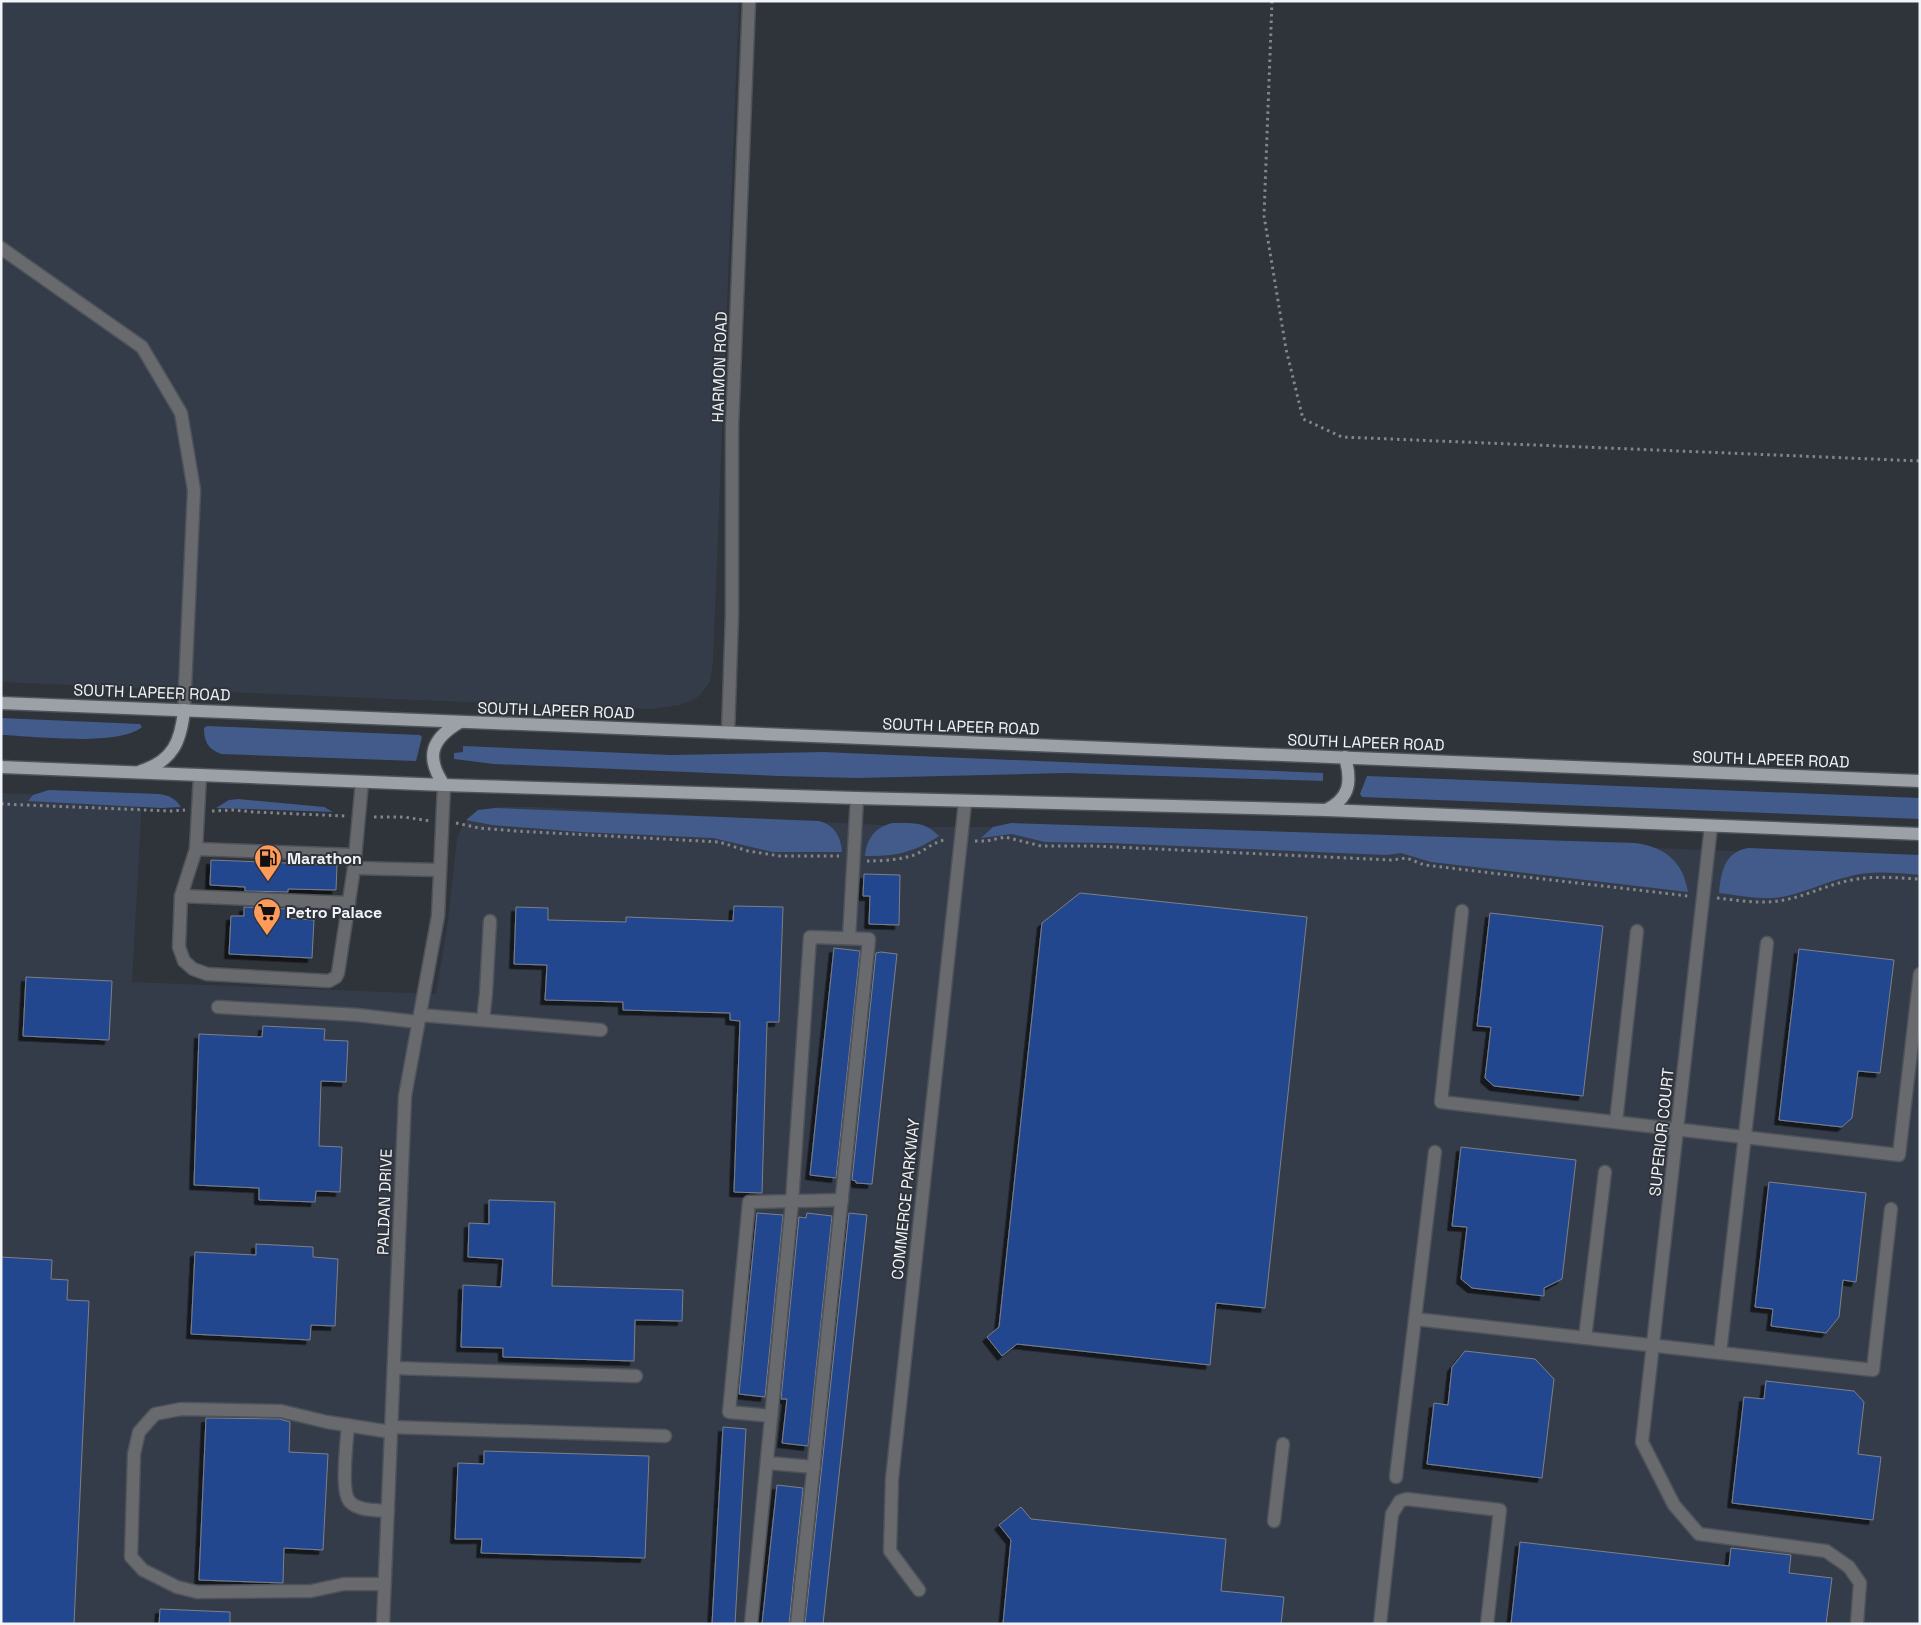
<svg xmlns="http://www.w3.org/2000/svg" width="1921" height="1625" font-family="'Space Grotesk',sans-serif">
<style>
.built{fill:#353c49}
.green{fill:#425b8b}
.building{fill:#22468f;stroke:#7c8089;filter:url(#shadow)}
.lines{fill:none;stroke-linecap:round;stroke-linejoin:round}
.minor-casing{stroke:#4e5259;stroke-width:15}
.major-casing{stroke:#4e5259;stroke-width:15}
.path{stroke:#82858c;stroke-width:3;stroke-dasharray:2.5 4;stroke-linecap:butt}
.minor{stroke:#686a6e;stroke-width:12}
.major{stroke:#9ca0a7;stroke-width:12}
.labels{text-anchor:middle;stroke-width:4;stroke-linejoin:round;paint-order:stroke}
.street-label{font-size:16px;fill:#f1f4f9;stroke:#2f333a}
.poi-label{font-size:16px;font-weight:bold;fill:#f1f4f9;stroke:#2f333a;text-anchor:start}
</style>
<defs>
<filter id="shadow"><feDropShadow dx="-4.5" dy="4.5" stdDeviation="0" flood-color="#0009"/></filter>
</defs>
<rect width="100%" height="100%" fill="#2f333a"/>
<g class="built">
<polygon points="1,1 739,1 713,661 710,682 698,697 680,705 651,709 389,699 1,682"/>
<polygon points="1,793 142,799 132,982 436,994 448,921 457,838 464,823 476,814 498,807 536,807 920,827 1103,827 1920,858 1920,1624 1,1624"/>
</g>
<g class="green">
<path d="M1,718L140,724L142,727C118,747 33,736 1,735Z"/>
<path d="M207,726L420,735L422,737L416,761L221,754C208,749 204,742 204,728Z"/>
<polygon points="463,746 671,755 823,752 1323,773 1323,781 1067,773 857,778 779,776 494,764 454,759 454,753 463,752"/>
<polygon points="1367,776 1920,798 1920,819 1362,797 1360,794"/>
<path d="M49,790L159,794C170,796 175,798 181,807L162,808L28,801L33,795Z"/>
<polygon points="238,799 324,807 333,812 216,808 229,800"/>
<path d="M495,808L819,821C834,825 841,836 842,852H773L713,838L582,832L492,825L466,820L478,810Z"/>
<path d="M893,823C912,823 925,821 939,836C916,852 893,857 865,856C867,838 875,827 893,823Z"/>
<path d="M1011,823L1635,843C1665,847 1683,861 1688,892L1431,862L1401,853L1387,855L1110,843L1045,842L1012,834L981,838L993,827Z"/>
<path d="M1748,848L1920,855V875C1895,873 1871,870 1847,877C1822,883 1798,896 1773,898C1755,899 1737,895 1719,893C1721,873 1724,852 1748,848Z"/>
</g>
<g class="building">
<polygon points="211,860 337,865 336,890 288,889 288,892 245,891 245,887 210,885"/>
<polygon points="864,874 900,875 899,925 869,924 870,896 863,896"/>
<polygon points="1080,893 1307,917 1265,1308 1216,1303 1210,1365 1017,1344 1002,1356 987,1337 999,1327 1042,923"/>
<polygon points="734,906 783,907 779,1022 767,1022 762,1193 734,1192 740,1021 730,1020 730,1013 623,1010 623,1002 545,1000 547,965 514,964 516,907 548,908 548,920 626,922 626,917 733,921"/>
<polygon points="244,907 287,909 287,918 314,920 312,958 229,954 231,916 244,916"/>
<polygon points="1490,913 1603,926 1583,1096 1494,1086 1485,1078 1491,1027 1477,1026"/>
<polygon points="834,948 860,951 836,1178 810,1175"/>
<polygon points="1799,949 1894,960 1880,1073 1858,1071 1852,1118 1842,1127 1779,1120"/>
<polygon points="881,952 897,954 872,1184 856,1183 856,1181 852,1180 876,953"/>
<polygon points="26,977 112,981 109,1040 23,1036"/>
<polygon points="263,1026 325,1029 324,1040 348,1041 346,1082 321,1081 319,1146 342,1147 340,1192 316,1191 315,1202 259,1200 259,1188 194,1185 199,1034 262,1037"/>
<polygon points="1461,1147 1576,1160 1562,1279 1544,1288 1544,1296 1472,1288 1461,1279 1467,1227 1452,1226"/>
<polygon points="1769,1182 1866,1193 1856,1282 1843,1280 1839,1317 1826,1333 1771,1326 1773,1309 1755,1307"/>
<polygon points="489,1200 555,1202 552,1286 683,1290 682,1321 635,1320 634,1361 503,1357 503,1348 461,1347 463,1285 501,1287 503,1259 468,1257 469,1223 489,1224"/>
<polygon points="757,1213 783,1215 765,1397 739,1394"/>
<polygon points="807,1213 832,1216 808,1446 782,1443 787,1399 781,1399 799,1217 806,1218"/>
<polygon points="849,1213 867,1215 823,1624 805,1624"/>
<polygon points="256,1244 313,1247 313,1257 338,1259 335,1326 311,1325 310,1340 191,1334 195,1252 256,1255"/>
<polygon points="1,1257 52,1260 51,1279 68,1280 67,1300 89,1301 74,1624 1,1624"/>
<polygon points="1465,1351 1535,1359 1554,1379 1542,1478 1427,1464 1434,1403 1448,1405 1452,1367"/>
<polygon points="1766,1381 1854,1391 1864,1402 1858,1454 1881,1457 1873,1520 1732,1503 1744,1397 1764,1399"/>
<polygon points="206,1418 280,1419 290,1422 289,1452 328,1454 323,1550 284,1548 283,1583 199,1580"/>
<polygon points="723,1427 746,1429 735,1624 712,1624"/>
<polygon points="484,1451 649,1456 645,1558 481,1553 482,1539 455,1539 458,1463 484,1464"/>
<polygon points="777,1485 803,1488 789,1624 762,1624"/>
<polygon points="1021,1507 1031,1519 1226,1539 1221,1591 1284,1597 1281,1624 1003,1624 1011,1540 999,1525"/>
<polygon points="1520,1542 1729,1566 1731,1548 1791,1555 1789,1573 1832,1578 1826,1624 1511,1624"/>
<polygon points="160,1609 230,1612 230,1624 159,1624"/>
</g>
<g class="lines">
<g class="minor-casing">
<g id="minor">
<polyline points="1,248 142,347 181,413 194,490 184,710"/>
<polyline points="728,733 732,615 732,426 749,1"/>
<polyline points="200,775 196,849 181,896 179,947 184,961 193,969 207,974 329,981 336,977 338,973 354,868 362,782"/>
<polyline points="1711,826 1642,1442 1674,1505 1699,1534 1826,1551 1849,1567 1860,1583 1857,1624"/>
<polyline points="196,849 354,855"/>
<polyline points="354,868 440,870"/>
<polyline points="181,896 349,903"/>
<polyline points="1462,911 1441,1102 1899,1155 1920,974"/>
<polyline points="849,938 857,798"/>
<polyline points="218,1007 358,1015 418,1022"/>
<polyline points="420,1015 601,1030"/>
<polyline points="483,1020 486,993 490,921"/>
<polyline points="1616,1122 1637,931"/>
<polyline points="1415,1319 1873,1370 1891,1209"/>
<polyline points="1585,1338 1605,1172"/>
<polyline points="1720,1353 1767,943"/>
<polyline points="394,1368 636,1376"/>
<polyline points="771,1416 729,1412 749,1202 842,1200"/>
<path d="M348,1425C347,1441 340,1492 350,1502C359,1511 376,1510 388,1511"/>
<polyline points="391,1427 665,1436"/>
<polyline points="767,1463 814,1467"/>
<polyline points="1396,1477 1435,1152"/>
<polyline points="1274,1521 1283,1444"/>
<polyline points="384,1584 344,1584 311,1591 197,1592 177,1587 143,1570 131,1557 134,1454 139,1432 155,1414 181,1409 281,1411 327,1422 391,1432"/>
<polyline points="919,1590 890,1551 892,1479 965,802"/>
<polyline points="383,1624 405,1096 438,916 444,785"/>
<polyline points="751,1624 792,1202 810,937 869,939 797,1624"/>
<polyline points="1380,1624 1392,1514 1400,1501 1407,1499 1500,1510 1487,1624"/>
</g>
</g>
<g class="major-casing">
<g id="major">
<polyline points="1,703 1920,781"/>
<polyline points="1,767 444,785 857,798 1326,810 1920,834"/>
<path d="M141,771C173,761 181,741 184,710"/>
<path d="M444,785C425,757 431,739 460,722"/>
<path d="M1326,810C1350,798 1352,782 1345,757"/>
</g>
</g>
<g class="path">
<polyline points="1272,1 1264,216 1286,349 1303,419 1342,437 1920,461"/>
<polyline points="1,804 171,811 185,810"/>
<polyline points="212,811 234,810 253,812 345,816"/>
<polyline points="374,817 404,817 430,821"/>
<polyline points="456,823 479,828 515,831 719,842 748,851 780,856 839,856"/>
<polyline points="975,841 987,841 1005,837 1041,846 1093,846 1391,860 1407,858 1424,865 1688,896"/>
<path d="M867,861C881,861 897,860 911,856C923,853 934,840 947,840"/>
<path d="M1717,898C1737,900 1758,904 1778,901C1802,898 1824,886 1847,881C1872,875 1895,878 1920,879"/>
</g>
<use href="#minor" class="minor"/>
<use href="#major" class="major"/>
</g>
<defs>
<g id="fuel-pin" transform="scale(1.4375)"><path d="M0 17L-7.5 6A9.5 9.5 0 1 1 7.5 6Z" fill="#fe9b59" stroke="#2f333a"/><path d="M-5.5-6h7V0h2V4h1.3V-2.5L3-4.5l.8-.8L6-3V5H2.5V1h-1V6h-7ZM-4.2-4.7v3.2H.2V-4.7Z" fill="#111"/></g>
<g id="supermarket-pin" transform="scale(1.4375)"><path d="M0 17L-7.5 6A9.5 9.5 0 1 1 7.5 6Z" fill="#fe9b59" stroke="#2f333a"/><path d="M-6-5.5h2.5l.6 2H6L4.5 2H-2.5L-4.4-4H-6ZM-1.5 3.2a1.3 1.3 0 1 0 .1 0ZM3 3.2a1.3 1.3 0 1 0 .1 0Z" fill="#111"/></g>
</defs>
<g fill-rule="evenodd">
<use href="#fuel-pin" x="268" y="858"/>
<use href="#supermarket-pin" x="267" y="912"/>
</g>
<g class="labels">
<g class="street-label">
<text transform="translate(719 367) rotate(-88)" y="6">HARMON ROAD</text>
<text transform="translate(152 692) rotate(2)" y="6">SOUTH LAPEER ROAD</text>
<text transform="translate(556 710) rotate(2)" y="6">SOUTH LAPEER ROAD</text>
<text transform="translate(961 726) rotate(2)" y="6">SOUTH LAPEER ROAD</text>
<text transform="translate(1366 742) rotate(2)" y="6">SOUTH LAPEER ROAD</text>
<text transform="translate(1771 759) rotate(2)" y="6">SOUTH LAPEER ROAD</text>
<text transform="translate(1661 1132) rotate(-84)" y="6">SUPERIOR COURT</text>
<text transform="translate(905 1199) rotate(-84)" y="6">COMMERCE PARKWAY</text>
<text transform="translate(384 1202) rotate(-88)" y="6">PALDAN DRIVE</text>
</g>
<g class="poi-label">
<text x="287" y="864">Marathon</text>
<text x="286" y="918">Petro Palace</text>
</g>
</g>
<rect width="1921" height="1625" fill="none" stroke="#f1f4f9" stroke-width="5"/>
</svg>
